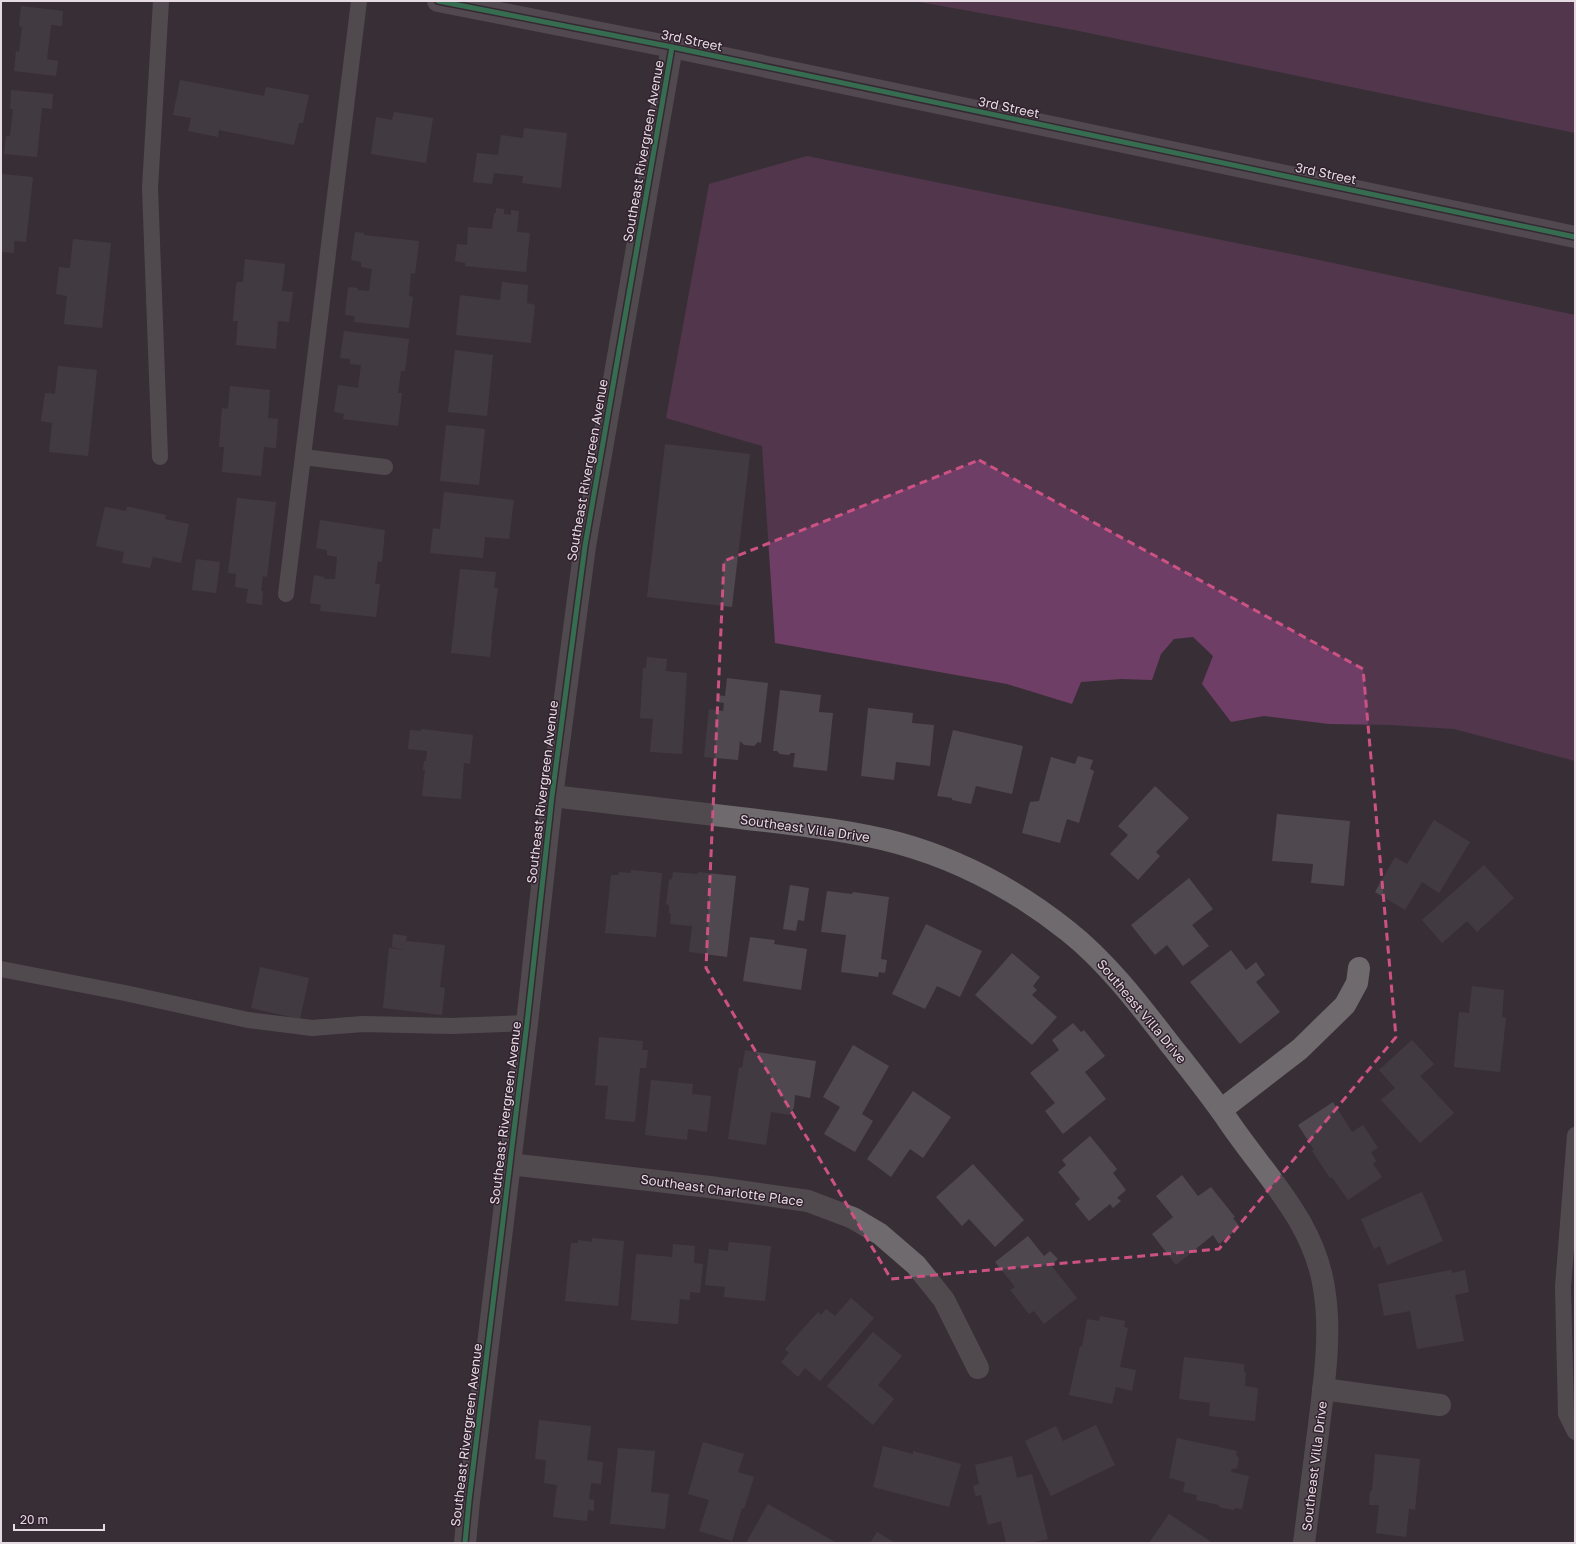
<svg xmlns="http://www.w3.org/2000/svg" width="1576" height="1544" font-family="'Golos Text',sans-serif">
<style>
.green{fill:#6f3e66}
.building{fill:#4f484e}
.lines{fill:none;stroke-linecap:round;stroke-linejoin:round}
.service{stroke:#6e6a6d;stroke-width:16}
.minor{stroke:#6e6a6d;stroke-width:22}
.tertiary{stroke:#6e6a6d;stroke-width:22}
.trunk{stroke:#6f686e;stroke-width:22}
.cycleway-casing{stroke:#31212e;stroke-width:8}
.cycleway{stroke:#33b770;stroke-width:5}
.marked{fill:none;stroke:#cd5284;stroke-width:3;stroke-dasharray:8 5;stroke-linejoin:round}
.labels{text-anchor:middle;stroke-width:3;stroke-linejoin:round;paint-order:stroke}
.street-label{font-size:13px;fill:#e6dbe3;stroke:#31212e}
</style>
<rect width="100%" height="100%" fill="#382f36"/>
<g class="green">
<polygon points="914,1 1575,1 1575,133 1074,30"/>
<polygon points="807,156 1296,255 1575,315 1575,761 1454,729 1390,725 1329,724 1264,716 1231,722 1202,684 1213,656 1193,637 1174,639 1161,654 1152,680 1121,679 1081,682 1072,704 1007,684 775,643 762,446 666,418 709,184"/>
</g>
<g class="building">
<polygon points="21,6 63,11 62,26 51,25 47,59 58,61 56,76 14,71 16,51 19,52 22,27 19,26"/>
<polygon points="180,80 264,96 266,87 309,95 303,123 299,123 294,145 219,130 218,137 188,131 191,118 173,115"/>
<polygon points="11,90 53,94 52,109 42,108 37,157 4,154 6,136 10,136 13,109 10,109"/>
<polygon points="394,112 433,118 426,163 371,154 376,117 392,120"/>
<polygon points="524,128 567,133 561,188 522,183 523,176 494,173 492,184 473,182 477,153 498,155 501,135 523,138"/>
<polygon points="2,174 33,177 26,242 14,241 14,253 1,252"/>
<polygon points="496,208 504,209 504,214 511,215 511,210 519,211 517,232 530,233 526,272 465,266 465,263 455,261 457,244 467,245 468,227 492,229 494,213 496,213"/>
<polygon points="355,232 364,233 364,235 419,241 415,274 411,273 409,296 413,297 409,328 354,322 355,316 345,315 348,287 358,288 357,290 369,291 372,269 361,267 361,262 351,260"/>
<polygon points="73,239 111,243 102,328 64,324 67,296 56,294 59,267 70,268"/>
<polygon points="245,259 285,264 282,291 293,292 289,322 278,321 276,349 236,345 238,321 233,321 236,285 237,282 243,282"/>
<polygon points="502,282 528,285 527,303 535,305 531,343 456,335 460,295 500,300"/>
<polygon points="344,331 409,339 405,371 401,371 398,393 402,393 398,426 343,419 344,414 334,412 338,385 358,388 361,365 350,364 350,359 340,358"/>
<polygon points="455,350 493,355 487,416 448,412"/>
<polygon points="58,366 97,370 88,456 49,452 52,423 41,421 45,393 55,394"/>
<polygon points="230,386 270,390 268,418 278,419 276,448 264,447 261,476 222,472 224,447 219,447 222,408 228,409"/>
<polygon points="446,425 485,429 479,485 440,481"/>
<polygon points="665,444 750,454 732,607 647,597"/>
<polygon points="444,492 514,500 509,539 485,537 483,558 430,553 433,528 440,529"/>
<polygon points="237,498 276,502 267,577 263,576 261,591 263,591 262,605 246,603 248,589 235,587 236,574 228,573"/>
<polygon points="105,507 126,511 127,507 130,507 166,515 165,519 189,524 181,563 153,557 150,568 122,563 124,552 96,546"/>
<polygon points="320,520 385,530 382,562 378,561 375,584 380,584 376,617 320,611 321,605 310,603 314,575 324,577 324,579 335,579 337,557 327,555 327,550 316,548"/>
<polygon points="196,559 220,562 216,593 192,590"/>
<polygon points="460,569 496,572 494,588 498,588 491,640 492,640 490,657 451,653"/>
<polygon points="647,657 667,659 666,671 687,673 682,754 650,752 653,719 640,718 643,668 646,668"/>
<polygon points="727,678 768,683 761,743 758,742 754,746 744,745 740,741 738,760 704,757 709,709 723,711 724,703 717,702 717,695 725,696"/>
<polygon points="780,690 821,695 819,712 833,713 827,771 793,767 795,753 791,753 789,755 780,754 777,751 773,751"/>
<polygon points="868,708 913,713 912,723 934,725 930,766 896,762 894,780 861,776"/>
<polygon points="421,729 473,735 470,764 464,763 461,799 422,796 425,770 423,770 424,761 426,761 427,751 408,749 410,730 421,731"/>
<polygon points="953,730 1023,746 1012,794 976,786 971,804 952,800 952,798 937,796"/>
<polygon points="1078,756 1093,760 1090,769 1094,771 1079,823 1067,819 1060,843 1022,833 1030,802 1039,801 1051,757 1075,764"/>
<polygon points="1155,786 1189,818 1156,852 1160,856 1138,880 1110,854 1128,835 1118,826"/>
<polygon points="1277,814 1350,821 1344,886 1311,883 1313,864 1272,861"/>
<polygon points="1434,820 1470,842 1439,893 1422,882 1405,910 1375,892 1395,857 1407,864"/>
<polygon points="1484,865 1514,898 1477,932 1467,921 1442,943 1422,920"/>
<polygon points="631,870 662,873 656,937 605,933 611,875 618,875 619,872 631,873"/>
<polygon points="673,872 698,874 698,872 736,876 727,957 689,952 692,926 670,924 671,914 669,913 669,905 666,904 669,880 672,879"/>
<polygon points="1189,878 1213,909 1192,925 1209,946 1183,966 1167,945 1155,955 1131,925"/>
<polygon points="790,885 809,888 804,921 798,920 796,931 783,929"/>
<polygon points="827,891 852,894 853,892 889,897 881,959 887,960 885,973 879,972 878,977 841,972 846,935 821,932"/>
<polygon points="926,924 982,951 960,997 937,986 925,1009 892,994"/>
<polygon points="393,934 407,936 406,941 445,945 440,987 445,988 442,1015 383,1008 389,948 405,950 392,947"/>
<polygon points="750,937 775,940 774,944 807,949 801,990 743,981"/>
<polygon points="1231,950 1246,970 1256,962 1265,975 1256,982 1280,1012 1240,1044 1190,982"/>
<polygon points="1012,953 1040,977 1033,986 1037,990 1032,995 1057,1017 1032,1045 975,995"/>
<polygon points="260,967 309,978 300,1019 251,1008"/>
<polygon points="1472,986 1504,990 1502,1017 1506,1018 1500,1072 1454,1067 1459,1012 1469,1013"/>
<polygon points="1073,1023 1081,1032 1084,1030 1105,1056 1085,1072 1106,1099 1063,1134 1045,1111 1055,1103 1030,1073 1059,1050 1052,1040"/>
<polygon points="599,1037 643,1041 642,1050 648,1050 646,1068 640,1068 635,1122 605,1119 608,1086 595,1085"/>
<polygon points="1412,1040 1434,1064 1420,1076 1454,1113 1420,1143 1381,1100 1395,1088 1379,1070"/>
<polygon points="853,1045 889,1066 862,1114 873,1121 855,1152 824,1134 840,1107 823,1097"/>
<polygon points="745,1050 816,1061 810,1098 795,1095 794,1107 790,1115 771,1112 766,1145 728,1139 739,1067 742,1068"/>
<polygon points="651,1080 693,1084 692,1094 711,1096 707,1132 688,1129 687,1140 645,1135"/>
<polygon points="913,1091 951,1117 923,1158 910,1149 891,1177 867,1159"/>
<polygon points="1333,1102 1352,1132 1363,1125 1378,1148 1371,1152 1376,1161 1373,1164 1382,1177 1348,1200 1332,1177 1330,1178 1312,1151 1314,1150 1298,1125"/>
<polygon points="1090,1136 1117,1169 1113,1173 1126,1190 1117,1198 1121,1201 1113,1208 1110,1204 1089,1221 1075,1204 1080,1199 1058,1172 1066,1165 1062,1160"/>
<polygon points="973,1164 1024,1220 995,1247 969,1219 962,1226 936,1197"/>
<polygon points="1182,1175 1198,1196 1211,1187 1235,1217 1233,1218 1240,1227 1219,1244 1213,1235 1176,1265 1152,1234 1173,1217 1156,1196"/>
<polygon points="1422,1192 1443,1241 1387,1265 1380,1246 1374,1249 1361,1219"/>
<polygon points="1028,1236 1044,1256 1050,1251 1058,1259 1051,1265 1077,1298 1044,1324 1034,1311 1029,1314 1010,1290 1015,1287 995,1262"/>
<polygon points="592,1238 624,1241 618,1306 565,1301 571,1243 578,1243 578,1240 592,1242"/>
<polygon points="729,1242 771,1246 765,1301 724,1297 725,1287 705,1285 709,1249 728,1251"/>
<polygon points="673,1244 695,1246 694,1263 703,1264 700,1293 690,1292 690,1300 680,1299 678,1324 631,1320 636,1254 672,1257"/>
<polygon points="1451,1270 1452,1273 1465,1270 1469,1292 1455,1295 1464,1341 1417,1349 1410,1311 1384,1316 1378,1284"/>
<polygon points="851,1298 874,1318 820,1381 805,1368 798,1377 781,1362 789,1353 785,1349 818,1312 821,1315 826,1309 835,1316"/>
<polygon points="1100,1316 1125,1321 1124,1327 1128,1328 1120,1367 1136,1370 1132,1391 1116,1387 1112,1404 1069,1395 1080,1346 1082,1347 1087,1319 1099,1321"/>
<polygon points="873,1332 902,1356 878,1385 894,1399 873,1425 827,1386"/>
<polygon points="1184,1357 1244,1364 1244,1372 1246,1373 1245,1386 1258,1388 1255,1421 1209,1416 1210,1403 1179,1399"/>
<polygon points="539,1420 591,1426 587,1460 603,1462 601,1484 591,1483 589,1499 594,1500 594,1511 588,1510 587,1521 553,1517 557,1485 544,1483 546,1460 535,1459"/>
<polygon points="1096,1425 1115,1465 1051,1496 1025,1441 1056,1426 1063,1441"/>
<polygon points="1177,1438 1237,1451 1236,1455 1239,1458 1237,1468 1232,1469 1231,1472 1249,1476 1242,1509 1235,1508 1234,1510 1219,1507 1219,1505 1196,1500 1197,1495 1183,1492 1185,1482 1169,1478"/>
<polygon points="703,1442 744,1454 738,1472 754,1477 744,1509 742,1508 732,1541 699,1531 709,1500 688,1494"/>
<polygon points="883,1446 913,1454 913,1451 961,1464 949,1507 873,1487"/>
<polygon points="618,1448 655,1451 651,1492 669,1494 665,1529 610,1524"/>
<polygon points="1375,1454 1420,1459 1415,1510 1409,1509 1406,1537 1376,1533 1379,1505 1369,1505 1370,1491 1372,1491"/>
<polygon points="1012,1456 1017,1478 1032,1474 1048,1539 1031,1543 1006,1543 1001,1521 988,1525 981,1495 976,1496 974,1490 973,1486 979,1484 975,1465"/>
<polygon points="768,1504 835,1542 835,1543 746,1543"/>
<polygon points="1169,1514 1207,1539 1212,1543 1149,1543"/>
<polygon points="877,1532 895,1543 870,1543"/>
</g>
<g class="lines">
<g class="service">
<polyline points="160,457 150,188 161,1"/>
<polyline points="303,457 385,467"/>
<polyline points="286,594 359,1"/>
<polyline points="1,969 125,993 248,1020 312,1028 363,1024 451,1026 527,1023"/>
<polyline points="1575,1135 1563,1287 1566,1414 1575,1432"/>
</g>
<g class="minor">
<path d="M552,796C612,803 672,810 732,817C787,824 844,829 898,843C960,860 1019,892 1069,932C1109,964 1141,1007 1173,1048C1192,1072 1212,1097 1229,1122C1267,1178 1317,1224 1325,1295C1331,1338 1324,1383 1319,1425C1314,1465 1309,1504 1304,1543"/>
<polyline points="1221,1110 1300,1049 1345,1005 1357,983 1359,968"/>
<polyline points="509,1164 710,1187 808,1201 853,1218 880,1234 916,1265 944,1300 978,1368"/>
<polyline points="1323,1389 1440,1405"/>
</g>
<polyline class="tertiary" points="465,1543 469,1501 527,1023 552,796 585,546 672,47"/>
<polyline class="trunk" points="438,1 672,47 1575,237"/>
<g class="cycleway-casing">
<g id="cycleway">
<polyline points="438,1 672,47 1575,237"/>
<polyline points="465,1543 469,1501 527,1023 552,796 585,546 672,47"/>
</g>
</g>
<use href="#cycleway" class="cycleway"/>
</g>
<path d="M0 0H1576V1544H0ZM979,460L1363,669L1396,1037L1219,1249L891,1279L706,968L724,561Z" fill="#382f36" fill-opacity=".55" fill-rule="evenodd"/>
<path class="marked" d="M979,460L1363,669L1396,1037L1219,1249L891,1279L706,968L724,561Z"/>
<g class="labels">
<g class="street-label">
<text transform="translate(692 40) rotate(12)" y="5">3rd Street</text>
<text transform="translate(1009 107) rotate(12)" y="5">3rd Street</text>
<text transform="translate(643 151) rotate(-80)" y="5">Southeast Rivergreen Avenue</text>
<text transform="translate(1326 173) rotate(12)" y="5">3rd Street</text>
<text transform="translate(587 470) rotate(-80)" y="5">Southeast Rivergreen Avenue</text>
<text transform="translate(542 792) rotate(-83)" y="5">Southeast Rivergreen Avenue</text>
<text transform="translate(805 828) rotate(8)" y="5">Southeast Villa Drive</text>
<text transform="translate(1142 1011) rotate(50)" y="5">Southeast Villa Drive</text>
<text transform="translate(505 1113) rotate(-83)" y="5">Southeast Rivergreen Avenue</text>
<text transform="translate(722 1190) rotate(8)" y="5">Southeast Charlotte Place</text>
<text transform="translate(466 1435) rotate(-83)" y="5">Southeast Rivergreen Avenue</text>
<text transform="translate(1314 1466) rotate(-83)" y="5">Southeast Villa Drive</text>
</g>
</g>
<rect width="1576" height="1544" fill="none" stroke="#e6dbe3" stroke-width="4"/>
<path d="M14 1524v6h90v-6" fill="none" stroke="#e6dbe3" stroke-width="2"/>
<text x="20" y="1524" font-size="12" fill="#e6dbe3" stroke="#31212e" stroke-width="3" paint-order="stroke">20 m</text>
</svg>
